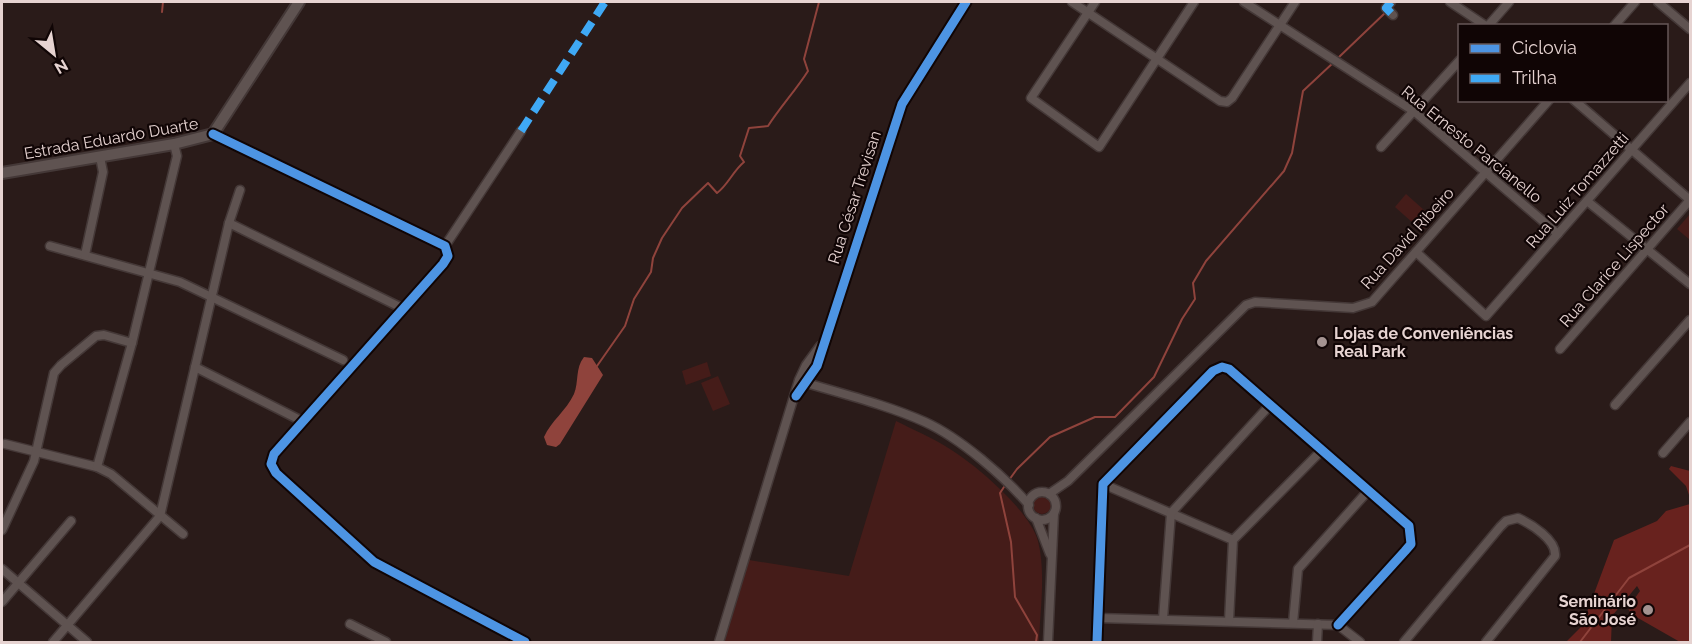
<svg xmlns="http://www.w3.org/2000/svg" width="1692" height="644" font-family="Raleway,sans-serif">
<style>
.green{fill:#451c19}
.forest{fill:#68221e}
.water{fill:#8f433c}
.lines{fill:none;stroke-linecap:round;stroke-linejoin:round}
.stream{stroke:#8f433c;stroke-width:2}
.minor-casing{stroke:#443837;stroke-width:11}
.tertiary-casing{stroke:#443837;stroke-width:14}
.minor{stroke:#5f5351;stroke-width:8}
.tertiary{stroke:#5f5351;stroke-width:10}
.quiet{stroke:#3fa9f5;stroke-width:8;stroke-dasharray:15 8;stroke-linecap:butt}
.cycleway-casing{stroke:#100505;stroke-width:13}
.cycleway{stroke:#4d94e3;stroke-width:9}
.poi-dot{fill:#a49391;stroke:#100505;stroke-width:2}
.labels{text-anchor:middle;stroke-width:4.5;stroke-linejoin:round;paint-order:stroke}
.street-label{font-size:16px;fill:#e6d3d1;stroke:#100505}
.poi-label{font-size:16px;font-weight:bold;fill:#e6d3d1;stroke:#100505;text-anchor:start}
</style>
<rect width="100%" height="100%" fill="#2a1b19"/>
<g class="green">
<polygon points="1406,194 1433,218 1422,231 1395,207"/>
<polygon points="1690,214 1690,240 1677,229"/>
<polygon points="707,362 711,376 686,385 682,371"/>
<polygon points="718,376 730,404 713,411 701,383"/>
<path d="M896,421C914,430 933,438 950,449C976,465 1030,511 1038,541C1046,572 1040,611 1039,642H724L749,560L849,576Z"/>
<circle cx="1042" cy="505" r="9"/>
</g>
<g class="forest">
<polygon points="1671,466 1690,471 1690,498 1686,486 1669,469"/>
<polygon points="1690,504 1690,642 1680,642 1631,614 1628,608 1640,591 1637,586 1612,616 1611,642 1566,642 1582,626 1614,540 1657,521 1666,511"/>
</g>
<path class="water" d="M584,357L592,358L603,375L560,444L556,447L547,445L544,437C551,421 566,411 574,394C579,382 575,368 584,357Z"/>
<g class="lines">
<g class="stream">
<polyline points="162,12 163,2"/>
<polyline points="1338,58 1386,12"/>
<path d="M597,366L625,326L634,299L651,272L653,258L662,238L682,208L708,183L717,193C728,185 733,171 744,162L740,156L749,128L768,126C781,106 796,90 808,71L804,59L819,2"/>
<polyline points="1009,480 1017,469 1050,437 1095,417 1115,417 1154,377 1182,319 1195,299 1193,283 1206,261 1284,171 1292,153 1303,91 1334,62"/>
<polyline points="1006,484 1000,493 1011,542 1015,597 1037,635 1036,642"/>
<polyline points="1580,642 1629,578 1690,545"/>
</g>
<g class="minor-casing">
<g id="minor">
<polyline points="1072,2 1220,101 1227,102 1232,98 1295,2"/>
<polyline points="1095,2 1031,98 1099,147 1194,2"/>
<polyline points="1244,2 1415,112 1558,234"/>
<polyline points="1391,2 1386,8 1393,15"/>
<polyline points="1450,2 1486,26"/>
<polyline points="1658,2 1690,29"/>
<polyline points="1488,26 1509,2"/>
<polyline points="1614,26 1635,2"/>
<polyline points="1574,100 1690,200"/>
<polyline points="213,134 445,246 448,256 443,264 274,454 271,464 276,473 374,562 525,642"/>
<polyline points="1381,147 1460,60"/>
<polyline points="1587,201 1690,284"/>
<polyline points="229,223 404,309"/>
<polyline points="50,246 180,282 343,360"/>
<polyline points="445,246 521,131"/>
<polyline points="1416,252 1486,316 1690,83"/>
<polyline points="85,255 103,172 100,157"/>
<polyline points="1560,349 1690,200"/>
<polyline points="195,367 302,421"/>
<path d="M803,382C843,394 887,405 925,422C960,438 1004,476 1029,505"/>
<polyline points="796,396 817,366 902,104 966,2"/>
<polyline points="1615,405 1690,320"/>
<polyline points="5,444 97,467 111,474 183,534"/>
<polyline points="1663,453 1690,422"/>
<polyline points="97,467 132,343 177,156 174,144"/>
<polyline points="1103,484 1233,540"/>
<circle cx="1042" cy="506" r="14"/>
<polyline points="1049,494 1068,481 1246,305 1255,302 1353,308 1372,302 1549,100"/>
<polyline points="1036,518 1050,554"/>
<polyline points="2,530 34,461 54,373 61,365 96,336 104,335 132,343"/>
<polyline points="2,569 87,642"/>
<polyline points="2,602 71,521"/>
<polyline points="1098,618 1338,625 1360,642"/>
<polyline points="1163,619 1171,513 1270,405"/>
<polyline points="1229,621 1233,540 1322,450"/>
<polyline points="1293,623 1298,569 1368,491"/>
<polyline points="350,624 386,642"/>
<polyline points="53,642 160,516 229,223 240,190"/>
<polyline points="719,642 799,380 806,365 820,346"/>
<polyline points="1048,642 1054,513"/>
<polyline points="1097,642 1103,484 1213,371 1222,367 1229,369 1409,526 1411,544 1405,551 1338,625"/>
<polyline points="1317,642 1318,624"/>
<path d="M1404,642L1500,527L1506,521L1518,518C1531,524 1557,540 1555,556L1486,642"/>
</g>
</g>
<g class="tertiary-casing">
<polyline id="tertiary" points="2,173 174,144 213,134 299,2"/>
</g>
<use href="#minor" class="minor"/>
<use href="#tertiary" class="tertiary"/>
<g class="quiet">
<polyline points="1391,2 1386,8 1393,15"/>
<polyline points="521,131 605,2"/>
</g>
<g class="cycleway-casing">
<g id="cycleway">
<polyline points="213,134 445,246 448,256 443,264 274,454 271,464 276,473 374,562 525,642"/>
<polyline points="796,396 817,366 902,104 966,2"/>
<polyline points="1097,642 1103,484 1213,371 1222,367 1229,369 1409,526 1411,544 1405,551 1338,625"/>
</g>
</g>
<use href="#cycleway" class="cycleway"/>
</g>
<g class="poi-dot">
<circle cx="1322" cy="342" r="6"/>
<circle cx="1648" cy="610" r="6"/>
</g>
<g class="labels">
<g class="street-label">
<text transform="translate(111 138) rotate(-10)" y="6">Estrada Eduardo Duarte</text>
<text transform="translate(1472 144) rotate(39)" y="6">Rua Ernesto Parcianello</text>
<text transform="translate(1577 190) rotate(-49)" y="6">Rua Luiz Tomazzetti</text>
<text transform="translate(854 197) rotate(-72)" y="6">Rua César Trevisan</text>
<text transform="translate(1407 238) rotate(-48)" y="6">Rua David Ribeiro</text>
<text transform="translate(1614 265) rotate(-49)" y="6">Rua Clarice Lispector</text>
</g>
<g class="poi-label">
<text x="1334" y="339">Lojas de Conveniências<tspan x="1334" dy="18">Real Park</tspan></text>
<text x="1636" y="607" text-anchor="end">Seminário<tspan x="1636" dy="18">São José</tspan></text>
</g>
</g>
<rect width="1692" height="644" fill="none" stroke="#e6d3d1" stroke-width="6"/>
<rect x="1458" y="24" width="210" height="78" fill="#100505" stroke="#665757" stroke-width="1.5"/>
<rect x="1470" y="44" width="30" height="9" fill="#4d94e3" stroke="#665757" stroke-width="1.5"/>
<text x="1512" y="54" font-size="18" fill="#e6d3d1">Ciclovia</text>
<rect x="1470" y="74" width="30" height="9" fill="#3fa9f5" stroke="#665757" stroke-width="1.5"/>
<text x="1512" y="84" font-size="18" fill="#e6d3d1">Trilha</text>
<g transform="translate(54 54) rotate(150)" stroke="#100505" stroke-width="4.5" paint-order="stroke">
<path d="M0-4.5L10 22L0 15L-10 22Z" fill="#e6d3d1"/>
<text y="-9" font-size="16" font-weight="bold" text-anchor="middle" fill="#e6d3d1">N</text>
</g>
</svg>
